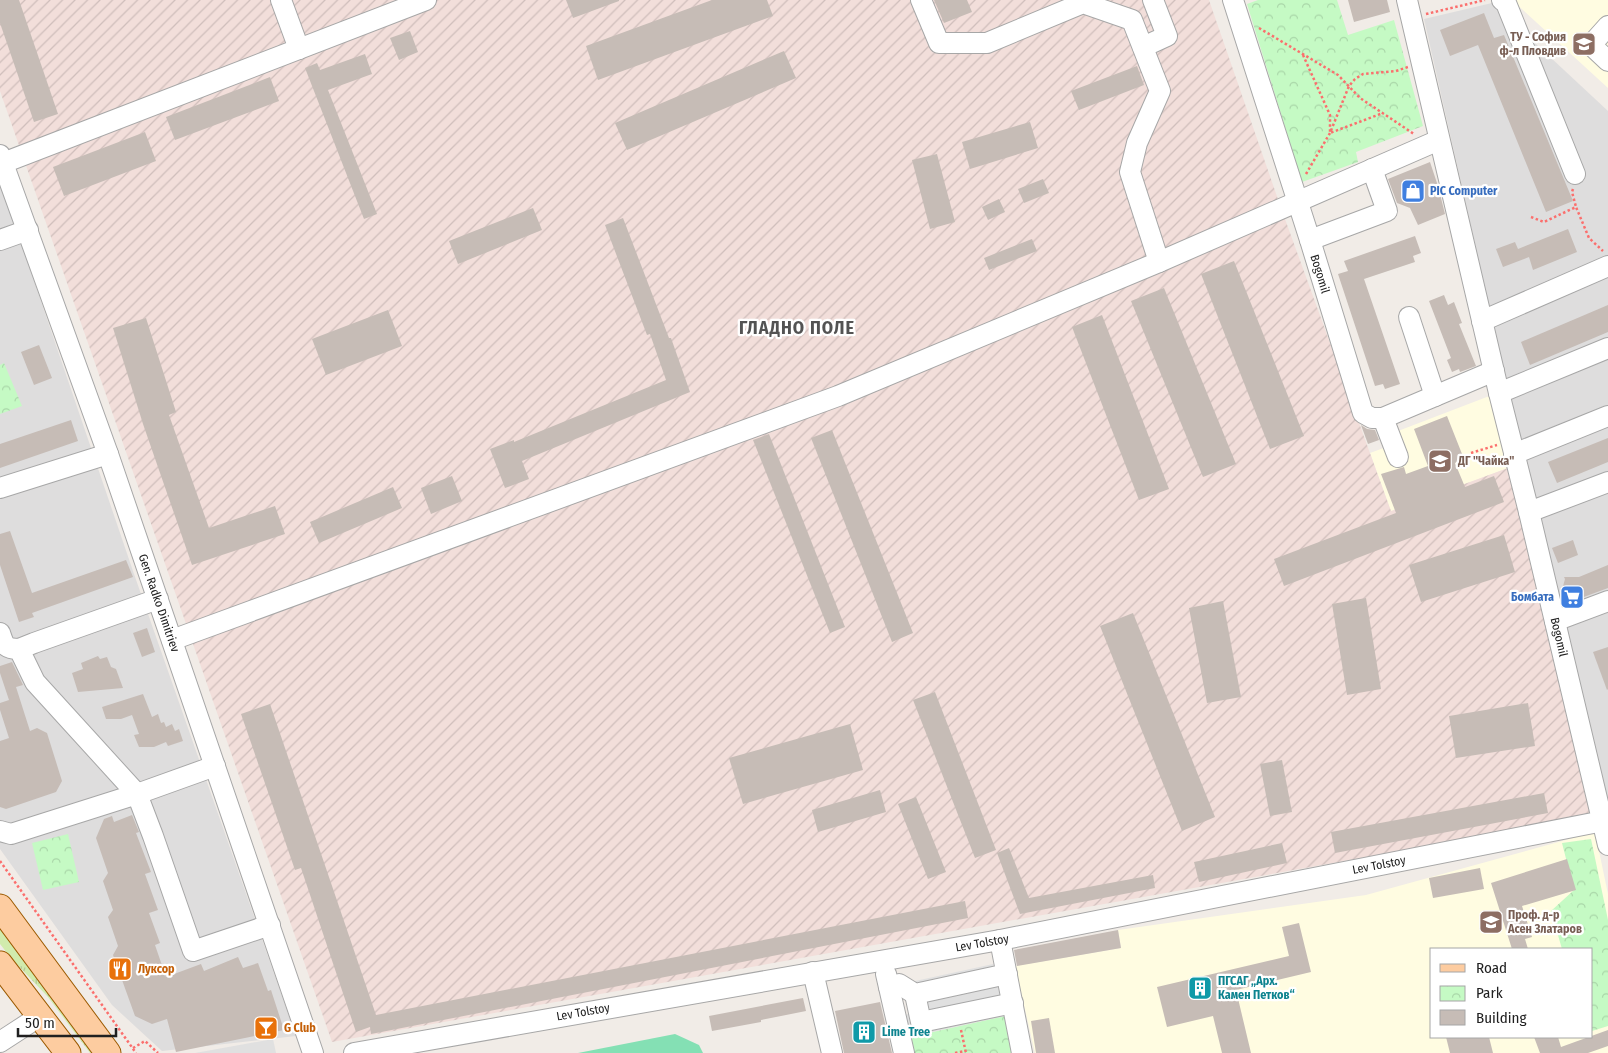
<svg xmlns="http://www.w3.org/2000/svg" width="1608" height="1053" font-family="'Fira Sans Condensed',sans-serif">
<style>
.residential{fill:#dedddd}
.education{fill:#fffce1;fill-rule:evenodd}
.military{fill:url(#military-furrows)}
.grass{fill:url(#grass-tufts)}
.park{fill:url(#park-crowns)}
.pitch{fill:#84e0b4}
.parking{fill:#e0e0e0}
.building{fill:#c6bcb6}
.lines{fill:none;stroke-linecap:round;stroke-linejoin:round}
.minor-casing{stroke:#a7a7a7;stroke-width:22}
.major-casing{stroke:#9c5a00;stroke-width:27}
.path{stroke:#fb6f6d;stroke-width:2.5;stroke-dasharray:2.5 2.5;stroke-linecap:butt}
.minor{stroke:#fff;stroke-width:20}
.major{stroke:#fdcca0;stroke-width:25}
.labels{text-anchor:middle;stroke-width:4.5;stroke-linejoin:round;paint-order:stroke}
.education-label{font-size:12px;font-weight:bold;fill:#785e54;stroke:#fff;text-anchor:start}
.shop-label{font-size:12px;font-weight:bold;fill:#366cbe;stroke:#fff;text-anchor:start}
.street-label{font-size:12px;fill:#202020;stroke:#fff}
.food-label{font-size:12px;font-weight:bold;fill:#c56008;stroke:#fff;text-anchor:start}
.culture-label{font-size:12px;font-weight:bold;fill:#0d838f;stroke:#fff;text-anchor:start}
.district-label{font-size:18px;font-weight:bold;letter-spacing:1px;fill:#535353;stroke:#fff}
</style>
<defs>
<pattern id="military-furrows" width="10" height="10" patternUnits="userSpaceOnUse" patternTransform="scale(1.25)"><rect width="10" height="10" fill="#f2deda"/><path d="M-1 1l2-2M0 10L10 0M9 11l2-2" fill="none" stroke="#cfbebb"/></pattern>
<pattern id="grass-tufts" width="24" height="20" patternUnits="userSpaceOnUse" patternTransform="scale(1.25)"><rect width="24" height="20" fill="#d1ebad"/><path d="M3 7l-1-3M5 7V3M7 7l1-3M15 17l-1-3M17 17v-4M19 17l1-3" fill="none" stroke="#b3c995"/></pattern>
<pattern id="park-crowns" width="20" height="18" patternUnits="userSpaceOnUse" patternTransform="scale(1.25)"><rect width="20" height="18" fill="#c5fac4"/><path d="M2 6a3 3 0 1 1 6 0M12 15a3 3 0 1 1 6 0" fill="none" stroke="#a9d6a8"/></pattern>
</defs>
<rect width="100%" height="100%" fill="#f1ece7"/>
<g class="residential">
<polygon points="1492,3 1608,111 1608,813 1527,474 1424,19"/>
<polygon points="0,181 134,574 296,1036 162,1051 112,1005 0,849"/>
</g>
<g class="education">
<polygon points="1512,0 1608,0 1608,88"/>
<polygon points="1492,395 1508,468 1391,512 1370,453 1389,446 1385,436"/>
<path d="M1595,832L1608,894V1053H1035L1015,966L1121,948L1118,930L1366,895ZM1432,949H1592V1037H1432Z"/>
</g>
<polygon class="military" points="0,0 1209,0 1281,208 1391,511 1508,468 1596,816 332,1042 0,91"/>
<polygon class="grass" points="0,924 97,1053 90,1053 48,997 11,958 0,944"/>
<g class="park">
<polygon points="1258,0 1337,0 1348,35 1394,20 1423,126 1356,152 1358,162 1302,182 1247,4"/>
<polygon points="4,363 22,406 0,414 0,365"/>
<polygon points="68,834 79,882 43,890 32,843"/>
<polygon points="1591,839 1608,920 1608,1026 1592,1031 1592,949 1562,949 1551,911 1574,890 1562,843"/>
<polygon points="1005,1016 1013,1053 904,1053 901,1039"/>
</g>
<polygon class="pitch" points="675,1034 699,1045 703,1053 578,1053"/>
<g class="parking">
<polygon points="993,964 1005,1016 909,1037 904,1015 912,1013 906,983"/>
<polygon points="273,1039 276,1053 195,1053"/>
</g>
<g class="building">
<polygon points="0,0 19,0 58,114 34,122 0,23"/>
<polygon points="566,0 619,0 619,1 573,18"/>
<polygon points="712,0 767,0 773,16 598,80 586,46"/>
<polygon points="934,0 967,0 972,12 944,23"/>
<polygon points="1348,0 1387,0 1390,12 1354,22"/>
<polygon points="1484,13 1494,38 1504,35 1573,201 1546,212 1478,45 1450,56 1440,30"/>
<polygon points="410,31 418,52 399,60 390,38"/>
<polygon points="784,51 796,78 627,150 615,123"/>
<polygon points="365,54 372,74 328,90 377,214 364,219 305,68 317,63 320,70"/>
<polygon points="1137,66 1144,85 1079,110 1071,91"/>
<polygon points="270,77 279,101 175,140 166,117"/>
<polygon points="1030,122 1038,148 970,169 962,142"/>
<polygon points="145,132 156,161 64,196 53,167"/>
<polygon points="937,154 955,222 930,229 912,160"/>
<polygon points="1430,162 1438,186 1445,214 1418,225 1410,208 1397,203 1388,179"/>
<polygon points="1043,179 1049,193 1024,203 1018,189"/>
<polygon points="999,199 1005,212 988,220 982,207"/>
<polygon points="533,208 542,230 458,264 449,241"/>
<polygon points="623,218 669,338 671,338 690,392 522,461 529,479 505,488 490,449 514,440 514,442 666,380 650,334 647,335 605,225"/>
<polygon points="1568,229 1577,252 1533,270 1529,257 1503,267 1496,249 1515,242 1518,249"/>
<polygon points="1415,236 1421,253 1413,256 1415,262 1364,279 1400,384 1385,389 1383,384 1375,386 1338,274 1348,271 1344,261"/>
<polygon points="1032,239 1037,251 989,270 984,258"/>
<polygon points="1234,261 1304,436 1270,449 1201,274"/>
<polygon points="1164,288 1236,464 1203,477 1131,301"/>
<polygon points="1444,295 1448,305 1454,302 1462,323 1459,324 1476,366 1460,372 1459,369 1452,372 1447,360 1451,358 1429,301"/>
<polygon points="1608,305 1608,332 1530,365 1521,342"/>
<polygon points="388,310 402,346 326,375 312,339"/>
<polygon points="1102,315 1169,489 1139,500 1072,327"/>
<polygon points="146,318 176,412 169,415 209,528 275,506 285,534 192,565 143,424 113,328"/>
<polygon points="39,345 52,378 34,385 21,352"/>
<polygon points="1447,416 1464,459 1455,463 1465,487 1494,476 1504,502 1284,586 1274,559 1396,513 1381,474 1404,467 1406,474 1428,466 1414,429"/>
<polygon points="71,420 78,441 0,468 0,444"/>
<polygon points="1361,425 1367,429 1375,430 1379,440 1368,444"/>
<polygon points="832,430 913,633 892,642 811,438"/>
<polygon points="769,434 845,627 830,633 753,440"/>
<polygon points="1608,438 1608,462 1557,483 1548,462"/>
<polygon points="452,476 462,501 431,514 421,488"/>
<polygon points="393,487 402,508 319,543 310,522"/>
<polygon points="10,531 32,593 126,560 133,577 32,613 34,617 19,622 0,565 0,534"/>
<polygon points="1504,535 1515,572 1421,602 1409,565"/>
<polygon points="1573,540 1578,555 1558,563 1552,548"/>
<polygon points="1608,565 1608,588 1573,601 1566,596 1562,590 1565,579 1564,577 1579,577"/>
<polygon points="1366,598 1381,689 1347,695 1332,604"/>
<polygon points="1223,601 1241,697 1207,703 1189,608"/>
<polygon points="1133,613 1215,817 1182,831 1100,626"/>
<polygon points="147,628 155,652 142,657 133,633"/>
<polygon points="1608,647 1608,689 1607,690 1593,652"/>
<polygon points="98,656 100,659 107,657 111,667 116,669 123,688 78,692 72,673 83,669 81,663"/>
<polygon points="12,662 23,685 16,687 30,731 37,728 47,733 62,781 56,792 6,809 0,807 0,741 9,738 0,710 0,703 9,700 0,673 0,666"/>
<polygon points="935,692 996,850 975,858 913,700"/>
<polygon points="143,694 152,717 158,714 161,723 164,722 166,727 172,724 175,731 179,729 183,741 168,746 166,742 154,747 139,747 134,735 139,734 132,715 121,719 106,719 102,707"/>
<polygon points="1528,703 1535,746 1456,758 1449,716"/>
<polygon points="270,704 376,1015 965,901 968,918 371,1034 370,1027 356,1032 301,868 295,870 241,714"/>
<polygon points="850,724 863,770 743,804 729,758"/>
<polygon points="1282,760 1292,812 1270,816 1260,764"/>
<polygon points="880,790 886,812 818,832 812,810"/>
<polygon points="1544,793 1548,813 1335,853 1331,832"/>
<polygon points="916,797 946,872 928,879 898,804"/>
<polygon points="132,815 139,832 136,833 151,872 145,874 158,910 149,913 160,943 155,945 166,977 201,964 204,971 238,957 243,968 258,963 268,991 271,990 284,1030 176,1052 167,1019 152,1024 135,1016 113,955 118,946 108,917 113,910 103,881 108,873 96,838 104,819 112,816 114,822"/>
<polygon points="1282,843 1287,863 1199,882 1194,862"/>
<polygon points="1009,848 1029,898 1153,875 1155,888 1020,914 997,853"/>
<polygon points="1567,859 1576,890 1522,906 1532,937 1525,939 1528,949 1512,949 1491,883"/>
<polygon points="1480,868 1484,889 1433,898 1429,878"/>
<polygon points="1299,923 1311,972 1236,990 1251,1053 1222,1053 1213,1016 1167,1027 1157,987 1289,956 1282,927"/>
<polygon points="1118,930 1121,948 1017,966 1014,950"/>
<polygon points="803,998 806,1011 761,1020 761,1022 712,1031 709,1016"/>
<polygon points="880,1002 892,1053 844,1053 835,1011"/>
<polygon points="1049,1018 1055,1053 1036,1053 1031,1021"/>
<polygon points="1608,1030 1608,1046 1588,1053 1540,1053 1534,1037 1558,1037 1561,1047"/>
<polygon points="1446,1037 1489,1037 1493,1053 1450,1053"/>
</g>
<g class="lines">
<g class="minor-casing">
<g id="minor">
<polyline points="281,0 299,49"/>
<polyline points="921,0 939,43 987,43 1083,3 1132,20 1160,91 1137,143 1130,172 1159,262"/>
<polyline points="1233,0 1310,240 1363,413 1372,418 1383,418 1494,371"/>
<polyline points="1407,0 1499,393 1529,512 1608,845"/>
<polyline points="1502,0 1506,3 1575,174"/>
<polyline points="1608,26 1591,45 1608,61"/>
<polyline points="1143,47 1167,36 1153,0"/>
<polyline points="0,155 108,454 313,1053"/>
<polyline points="3,163 426,0"/>
<polyline points="0,240 28,230"/>
<polyline points="1310,240 1387,211 1372,169"/>
<polyline points="1409,317 1435,396"/>
<polyline points="1482,321 1608,266"/>
<polyline points="1499,393 1608,348"/>
<polyline points="1383,418 1398,457"/>
<polyline points="1514,454 1608,416"/>
<polyline points="0,488 108,454"/>
<polyline points="1529,512 1608,482"/>
<polyline points="1555,621 1608,601"/>
<path d="M0,633C4,645 5,649 19,649L35,682L137,794L153,836L193,951L270,925"/>
<polyline points="172,640 838,396 1159,262 1439,140"/>
<polyline points="19,649 34,643 158,599"/>
<polyline points="0,831 11,834 137,794 215,766"/>
<polyline points="1000,940 1022,1053"/>
<polyline points="813,972 832,1053"/>
<polyline points="886,974 904,1053"/>
<polyline points="889,987 899,984 915,994 1007,974"/>
<polyline points="915,994 921,1022 1013,1003"/>
<polyline points="0,1042 40,1016"/>
<polyline points="354,1053 1000,940 1608,820"/>
</g>
</g>
<g class="major-casing">
<g id="major">
<polyline points="0,907 108,1053"/>
<polyline points="0,964 68,1053"/>
</g>
</g>
<g class="path">
<polyline points="1426,14 1485,0"/>
<polyline points="1259,28 1338,75 1360,98 1414,134"/>
<polyline points="1303,55 1330,115 1330,133 1383,113"/>
<polyline points="1306,174 1330,133 1349,86 1355,79 1363,74 1396,71 1408,67"/>
<polyline points="1573,189 1572,192 1576,207"/>
<polyline points="1531,217 1544,222 1576,207 1589,238 1603,251"/>
<polyline points="1471,453 1497,445"/>
<polyline points="0,861 136,1053"/>
<polyline points="961,1030 966,1053"/>
<polyline points="133,1048 145,1041 158,1053"/>
<polyline points="955,1053 965,1051"/>
</g>
<use href="#minor" class="minor"/>
<use href="#major" class="major"/>
</g>
<defs>
<g id="university-square" transform="scale(1.25)"><rect x="-9" y="-9" width="18" height="18" rx="4" fill="#8d6e63" stroke="#fff"/><path d="M0-5L7-2L0 1L-7-2ZM-4 1L0 2.5L4 1V4Q0 6-4 4Z" fill="#fff"/></g>
<g id="shop-square" transform="scale(1.25)"><rect x="-9" y="-9" width="18" height="18" rx="4" fill="#3f7fe0" stroke="#fff"/><path d="M-5-2.5h2.3a2.7 3.5 0 0 1 5.4 0H5L5.5 6h-11ZM-1.5-2.5h3a1.5 2.3 0 0 0-3 0Z" fill="#fff"/></g>
<g id="school-square" transform="scale(1.25)"><rect x="-9" y="-9" width="18" height="18" rx="4" fill="#8d6e63" stroke="#fff"/><path d="M0-5L7-2L0 1L-7-2ZM-4 1L0 2.5L4 1V4Q0 6-4 4Z" fill="#fff"/></g>
<g id="supermarket-square" transform="scale(1.25)"><rect x="-9" y="-9" width="18" height="18" rx="4" fill="#3f7fe0" stroke="#fff"/><path d="M-6-5.5h2.5l.6 2H6L4.5 2H-2.5L-4.4-4H-6ZM-1.5 3.2a1.3 1.3 0 1 0 .1 0ZM3 3.2a1.3 1.3 0 1 0 .1 0Z" fill="#fff"/></g>
<g id="restaurant-square" transform="scale(1.25)"><rect x="-9" y="-9" width="18" height="18" rx="4" fill="#e8710a" stroke="#fff"/><path d="M-5-6h1v4h1v-4h1v4h1v-4h1v5L-1.5 .5V6h-2V.5L-5-1ZM5-6V6H3V1.5H1.5Q1.5-4 5-6Z" fill="#fff"/></g>
<g id="building-square" transform="scale(1.25)"><rect x="-9" y="-9" width="18" height="18" rx="4" fill="#0f9aa8" stroke="#fff"/><path d="M-4-6H4V6H1V3H-1V6H-4ZM-2.5-4.3h1.7v1.8h-1.7ZM.8-4.3h1.7v1.8H.8ZM-2.5-1h1.7V.8h-1.7ZM.8-1h1.7V.8H.8Z" fill="#fff"/></g>
<g id="bar-square" transform="scale(1.25)"><rect x="-9" y="-9" width="18" height="18" rx="4" fill="#e8710a" stroke="#fff"/><path d="M-6-5H6L.8 .8V4.5H3.5V6h-7V4.5H-.8V.8Z" fill="#fff"/></g>
</defs>
<g fill-rule="evenodd">
<use href="#university-square" x="1584" y="44"/>
<use href="#shop-square" x="1413" y="191"/>
<use href="#school-square" x="1440" y="461"/>
<use href="#supermarket-square" x="1572" y="597"/>
<use href="#school-square" x="1491" y="922"/>
<use href="#restaurant-square" x="120" y="969"/>
<use href="#building-square" x="1200" y="988"/>
<use href="#bar-square" x="266" y="1028"/>
<use href="#building-square" x="864" y="1032"/>
</g>
<g class="labels">
<g class="education-label">
<text x="1566" y="41" text-anchor="end">ТУ - София<tspan x="1566" dy="14">ф-л Пловдив</tspan></text>
<text x="1458" y="465">ДГ "Чайка"</text>
<text x="1508" y="919">Проф. д-р<tspan x="1508" dy="14">Асен Златаров</tspan></text>
</g>
<g class="shop-label">
<text x="1430" y="195">PIC Computer</text>
<text x="1554" y="601" text-anchor="end">Бомбата</text>
</g>
<g class="street-label">
<text transform="translate(1320 274) rotate(73)" y="4">Bogomil</text>
<text transform="translate(159 603) rotate(71)" y="4">Gen. Radko Dimitriev</text>
<text transform="translate(1559 637) rotate(77)" y="4">Bogomil</text>
<text transform="translate(1379 865) rotate(-11)" y="4">Lev Tolstoy</text>
<text transform="translate(982 943) rotate(-10)" y="4">Lev Tolstoy</text>
<text transform="translate(583 1012) rotate(-10)" y="4">Lev Tolstoy</text>
</g>
<g class="food-label">
<text x="138" y="973">Луксор</text>
<text x="284" y="1032">G Club</text>
</g>
<g class="culture-label">
<text x="1218" y="985">ПГСАГ „Арх.<tspan x="1218" dy="14">Камен Петков“</tspan></text>
<text x="882" y="1036">Lime Tree</text>
</g>
<g class="district-label">
<text x="797" y="334">ГЛАДНО ПОЛЕ</text>
</g>
</g>
<rect x="1430" y="948" width="162" height="90" fill="#ffffff" stroke="#a6a6a6"/>
<rect x="1440" y="964" width="25" height="8" fill="#fdcca0" stroke="#a6a6a6"/>
<text x="1476" y="973" font-size="15" fill="#202020">Road</text>
<rect x="1440" y="986" width="25" height="15" fill="url(#park-crowns)" stroke="#a6a6a6"/>
<text x="1476" y="998" font-size="15" fill="#202020">Park</text>
<rect x="1440" y="1010" width="25" height="15" fill="#c6bcb6" stroke="#a6a6a6"/>
<text x="1476" y="1023" font-size="15" fill="#202020">Building</text>
<path d="M18 1028v8h98v-8" fill="none" stroke="#202020" stroke-width="2.5"/>
<text x="25" y="1028" font-size="15" fill="#202020" stroke="#ffffff" stroke-width="4" paint-order="stroke">50 m</text>
</svg>
